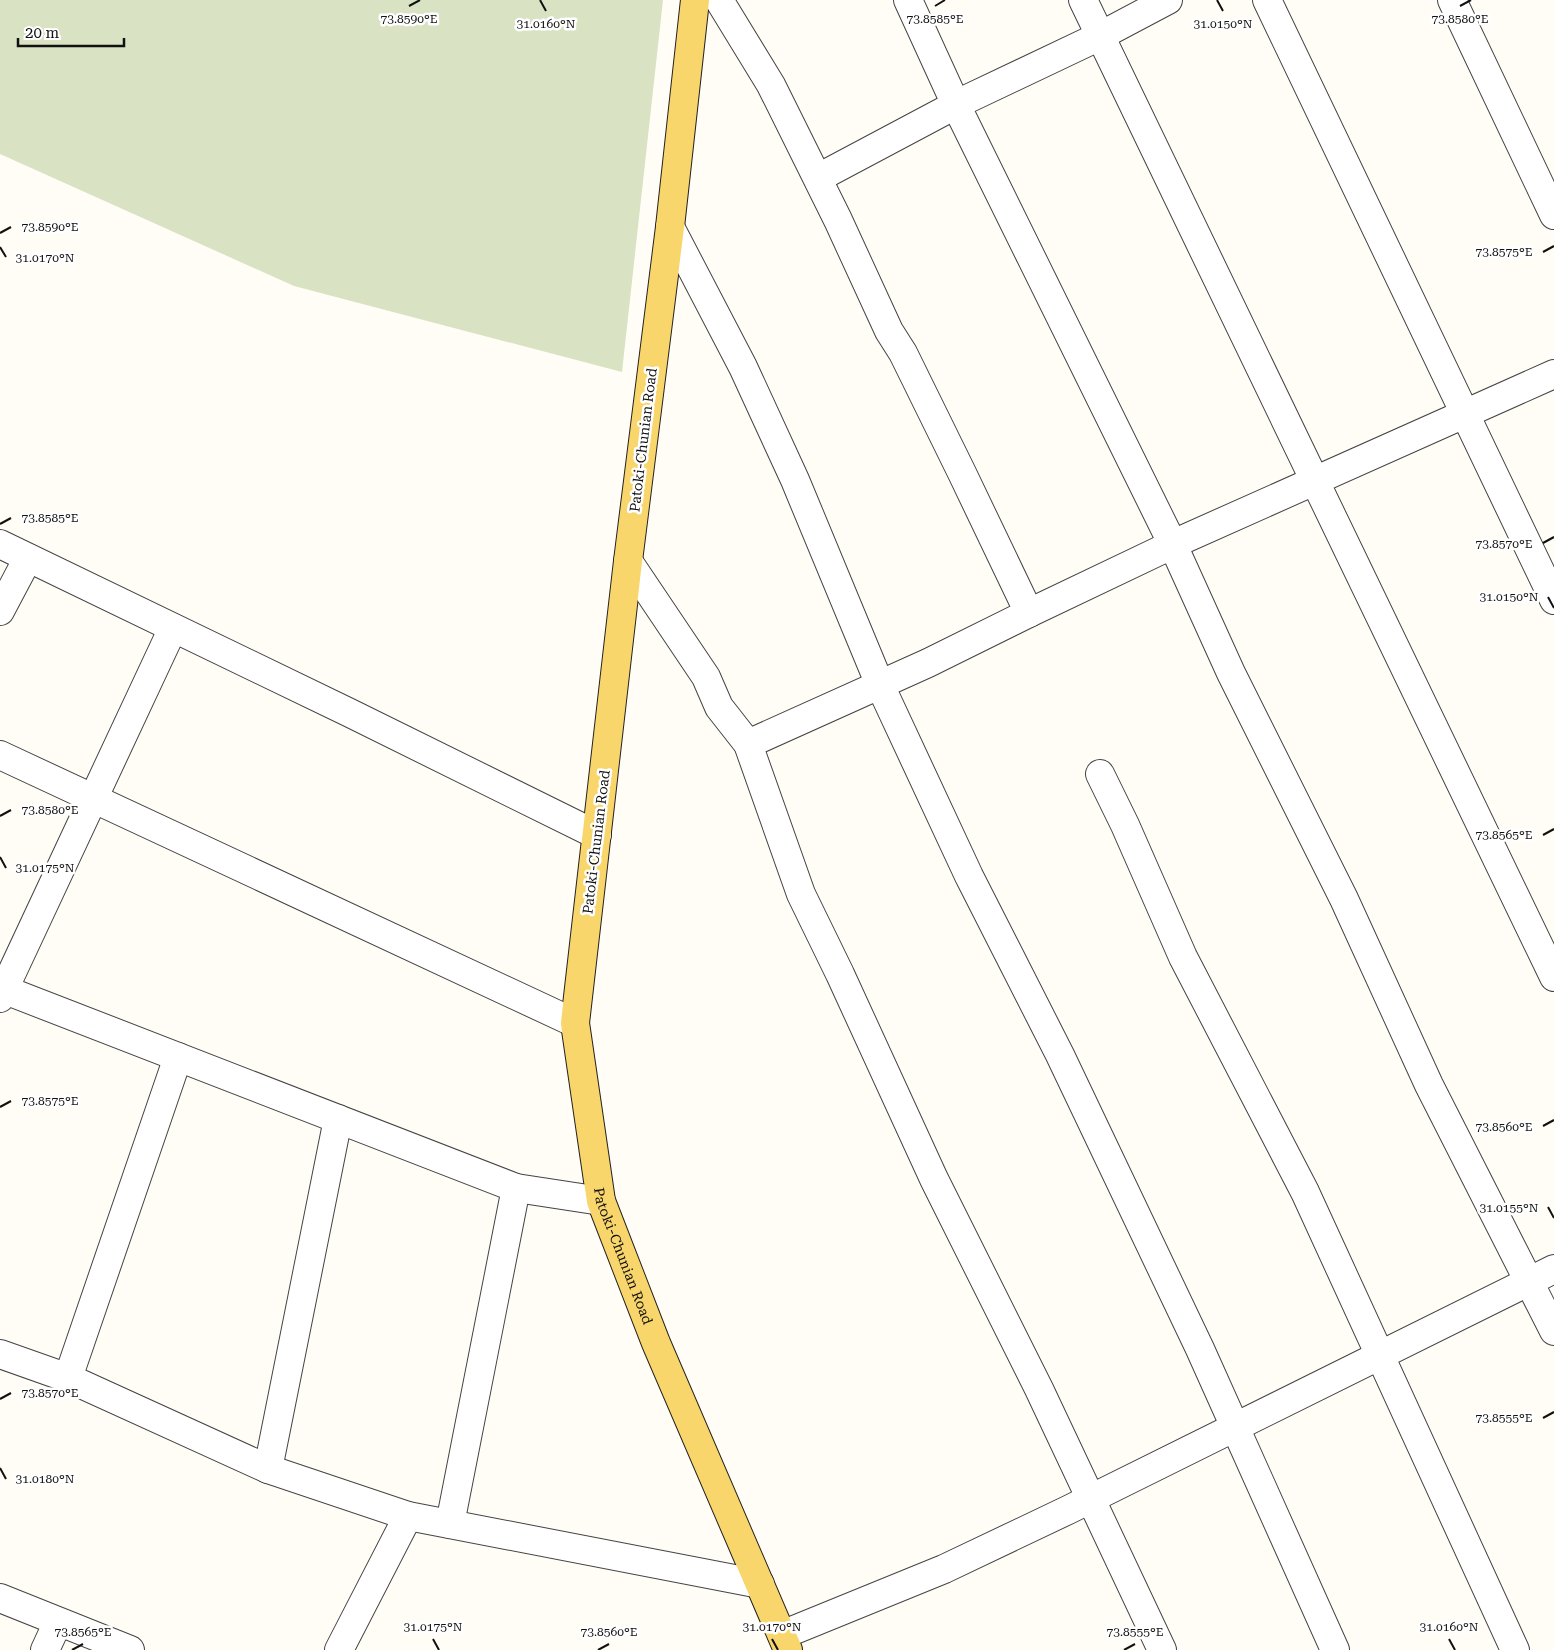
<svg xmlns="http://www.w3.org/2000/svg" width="1554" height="1650" font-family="'Roboto Serif',serif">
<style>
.cemetery{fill:#d9e3c4}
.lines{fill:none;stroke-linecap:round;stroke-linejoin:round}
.street-casing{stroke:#444;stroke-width:30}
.primary-casing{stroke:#222;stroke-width:30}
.street{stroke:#fff;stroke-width:28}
.primary{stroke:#f9d66b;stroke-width:28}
.ticks{fill:none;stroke:#111;stroke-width:2}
.labels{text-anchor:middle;stroke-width:5;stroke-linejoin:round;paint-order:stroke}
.street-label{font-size:14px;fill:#111;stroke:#fff}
.ticks-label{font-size:12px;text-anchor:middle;fill:#111;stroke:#fff;stroke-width:5;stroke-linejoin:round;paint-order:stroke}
</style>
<rect width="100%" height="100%" fill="#fffdf5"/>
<polygon class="cemetery" points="0,0 663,0 622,372 294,286 0,154"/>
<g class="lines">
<g class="street-casing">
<g id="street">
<polyline points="719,0 771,85 838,220 889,331 903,353 962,473 1029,613"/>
<polyline points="908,0 956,105 1173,545 1231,673 1344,899 1429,1085 1554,1331"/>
<polyline points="1083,0 1554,977"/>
<polyline points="1267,0 1554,600"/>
<polyline points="1452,0 1554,215"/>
<polyline points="818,178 961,102 1100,36 1168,0"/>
<polyline points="670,227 743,367 795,480 880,685 969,876 1060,1055 1200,1349 1335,1650"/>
<polyline points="0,544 350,713 597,835"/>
<polyline points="628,561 706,677 719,707 748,744 801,894 840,974 934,1179 1039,1389 1162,1650"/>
<polyline points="0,611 28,558"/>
<polyline points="748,744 928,663 1029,613 1182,540 1554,374"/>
<polyline points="0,755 575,1023"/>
<polyline points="1100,774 1125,825 1183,957 1305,1192 1515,1650"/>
<polyline points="0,988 516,1188 601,1201"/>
<polyline points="0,998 173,628"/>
<polyline points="0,1354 68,1378 268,1469 408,1516 760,1584"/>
<polyline points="68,1378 178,1057"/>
<polyline points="268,1469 338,1119"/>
<polyline points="450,1524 516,1188"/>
<polyline points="0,1598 130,1650"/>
<polyline points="782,1635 944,1569 1068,1510 1554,1269"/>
<polyline points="45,1650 58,1622"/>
<polyline points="339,1650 408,1516"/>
</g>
</g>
<g class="primary-casing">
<g id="primary">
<path id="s1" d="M695,0L670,227L628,561L575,1023L601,1201L656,1343L788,1650"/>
</g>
</g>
<use href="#street" class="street"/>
<use href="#primary" class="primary"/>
</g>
<path class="ticks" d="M540,0L546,11M1217,0L1223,11M409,6L420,0M935,6L945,0M1460,6L1471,0M0,233L11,227M0,247L6,257M1543,252L1554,246M0,524L11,518M1543,543L1554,537M1548,597L1554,608M0,816L11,810M1543,835L1554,829M0,857L6,868M0,1107L11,1101M1543,1126L1554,1120M1548,1207L1554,1218M0,1399L11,1393M1543,1418L1554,1412M0,1468L6,1479M433,1639L439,1650M772,1639L778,1650M1449,1639L1455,1650M72,1650L83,1644M598,1650L609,1644M1124,1650L1135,1644"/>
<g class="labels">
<g class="street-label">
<text transform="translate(643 440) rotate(-83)" y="5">Patoki-Chunian Road</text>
<text transform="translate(596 842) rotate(-83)" y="5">Patoki-Chunian Road</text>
<text dy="5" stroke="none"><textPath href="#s1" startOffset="1269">Patoki-Chunian Road</textPath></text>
</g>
</g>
<g class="ticks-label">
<text x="935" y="23">73.8585°E</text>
<text x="409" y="23">73.8590°E</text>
<text x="1460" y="23">73.8580°E</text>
<text x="546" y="28">31.0160°N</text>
<text x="1223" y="28">31.0150°N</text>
<text x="50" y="231">73.8590°E</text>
<text x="1504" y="256">73.8575°E</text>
<text x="45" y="262">31.0170°N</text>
<text x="50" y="522">73.8585°E</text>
<text x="1504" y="548">73.8570°E</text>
<text x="1509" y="601">31.0150°N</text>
<text x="50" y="814">73.8580°E</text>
<text x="1504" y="839">73.8565°E</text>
<text x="45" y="872">31.0175°N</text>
<text x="50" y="1105">73.8575°E</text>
<text x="1504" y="1131">73.8560°E</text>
<text x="1509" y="1212">31.0155°N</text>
<text x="50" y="1397">73.8570°E</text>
<text x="1504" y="1422">73.8555°E</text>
<text x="45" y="1483">31.0180°N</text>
<text x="433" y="1631">31.0175°N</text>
<text x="772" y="1631">31.0170°N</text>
<text x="1449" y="1631">31.0160°N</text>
<text x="83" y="1636">73.8565°E</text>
<text x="609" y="1636">73.8560°E</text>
<text x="1135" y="1636">73.8555°E</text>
</g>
<path d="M18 38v8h106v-8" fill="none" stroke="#111111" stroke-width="2.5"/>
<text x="25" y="38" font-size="15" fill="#111111" stroke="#ffffff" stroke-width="4" paint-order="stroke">20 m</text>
</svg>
